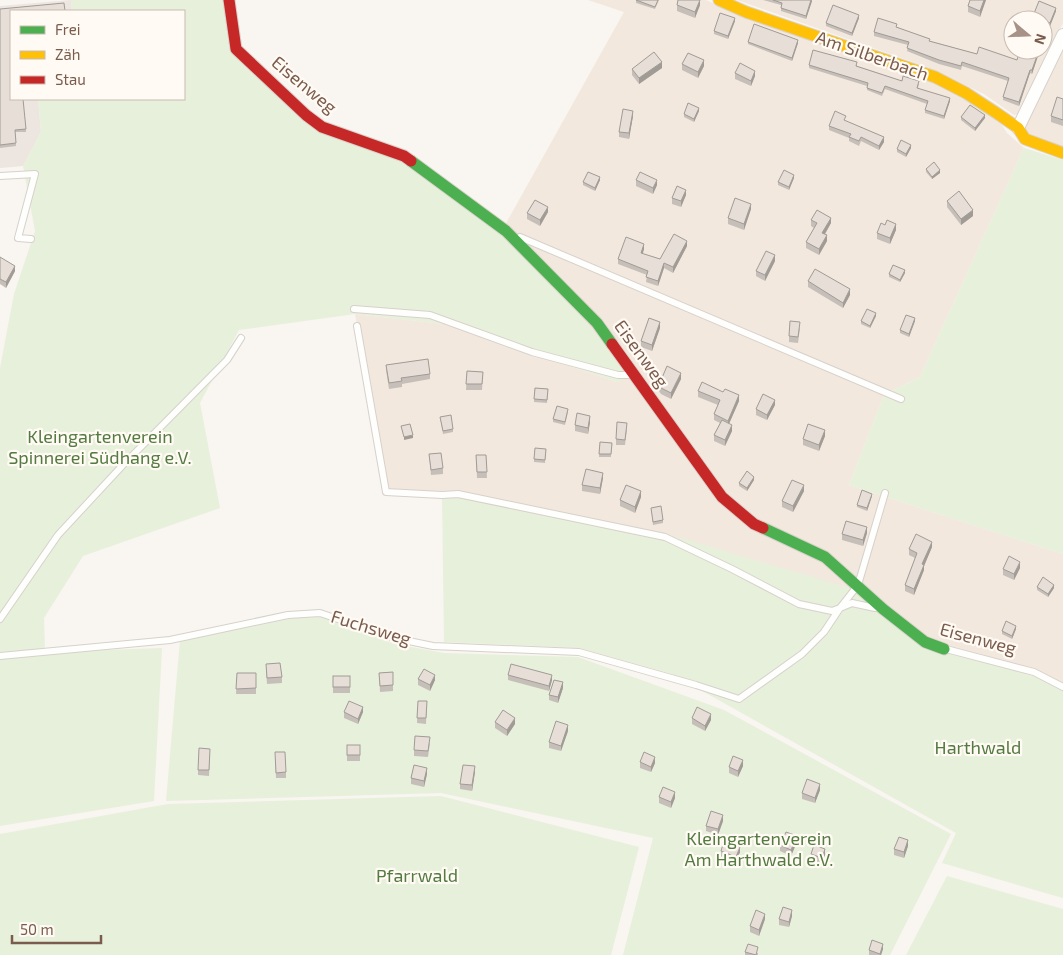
<svg xmlns="http://www.w3.org/2000/svg" width="1063" height="955" font-family="'Exo 2',sans-serif">
<style>
.residential{fill:#f2e8de;fill-rule:evenodd}
.industrial{fill:#ede5e0}
.green{fill:#e7f0db}
.lines{fill:none;stroke-linecap:round;stroke-linejoin:round}
.lane-casing{stroke:#d7d1cb;stroke-width:8}
.street-casing{stroke:#d7d1cb;stroke-width:14}
.fast-casing{stroke:#d9d2cb;stroke-width:13}
.slow-casing{stroke:#d9d2cb;stroke-width:13}
.jam-casing{stroke:#d9d2cb;stroke-width:13}
.lane{stroke:#fefefd;stroke-width:6}
.street{stroke:#fefefd;stroke-width:12}
.fast{stroke:#4caf50;stroke-width:11}
.slow{stroke:#ffc107;stroke-width:11}
.jam{stroke:#c62828;stroke-width:11}
.wall{fill:#c6bfb9}
.shaded-wall{fill:#a19b96}
.building{fill:#e6ded7;stroke:#a19b96}
.labels{text-anchor:middle;stroke-width:4.5;stroke-linejoin:round;paint-order:stroke}
.street-label{font-size:18px;fill:#7a5c4d;stroke:#fffaf3}
.park-label{font-size:18px;fill:#537a41;stroke:#fffaf3}
</style>
<rect width="100%" height="100%" fill="#f9f5f0"/>
<g class="residential">
<polygon points="588,0 706,0 728,10 928,80 997,117 1007,133 1024,148 920,377 884,395 849,485 1063,554 1063,690 1033,676 442,495 386,492 355,314 444,324 617,382 504,227 624,12"/>
<path d="M737,0H1063V23L1019,114L1014,115L984,94L927,67ZM1013,20H1043V50H1013Z"/>
<polygon points="1063,47 1063,148 1030,138 1025,126"/>
</g>
<polygon class="industrial" points="71,0 72,11 11,11 11,99 38,99 41,132 23,166 0,168 0,6"/>
<g class="green">
<polygon points="71,0 226,0 233,50 309,124 405,161 501,232 542,271 632,376 617,382 444,324 355,314 239,330 200,403 220,508 83,556 44,618 45,652 162,648 154,801 0,826 0,368 14,294 35,231 23,166 41,132 38,99 184,99 184,11 72,11"/>
<polygon points="1024,148 1063,160 1063,554 849,485 884,395 920,377"/>
<polygon points="442,495 671,535 856,590 926,645 1033,676 1063,690 1063,898 942,863 956,833 672,674 579,648 444,642"/>
<polygon points="320,617 395,644 444,653 578,657 724,710 951,834 890,955 623,955 653,838 441,793 166,801 180,640 294,618"/>
<polygon points="441,796 639,847 611,955 0,955 0,834 168,804"/>
<polygon points="947,876 1063,909 1063,955 906,955"/>
</g>
<g class="lines">
<g class="lane-casing">
<g id="lane">
<polyline points="0,176 35,174 18,238 31,239"/>
<polyline points="520,237 901,399"/>
<polyline points="354,309 430,315 532,352 618,375 631,375"/>
<polyline points="357,326 386,492 442,495 458,494 665,537 732,569 799,604 832,611 840,608 858,585 885,493"/>
<polyline points="0,619 58,535 122,466 227,360 241,338"/>
<polyline points="946,649 1034,672 1063,687"/>
<polyline points="0,656 170,640 288,615 320,613 394,638 433,646 579,652 696,685 739,699 802,654 824,632 840,608 852,603 875,608"/>
</g>
</g>
<g class="street-casing">
<polyline id="street" points="1018,128 1063,35"/>
</g>
<g class="fast-casing">
<g id="fast">
<polyline points="411,161 506,231 597,323 612,344"/>
<polyline points="763,528 825,557 883,609 925,642 944,649"/>
</g>
</g>
<g class="slow-casing">
<polyline id="slow" points="719,0 746,12 935,77 966,93 998,114 1018,128 1025,139 1063,153"/>
</g>
<g class="jam-casing">
<g id="jam">
<polyline points="229,0 236,49 306,115 322,127 404,156 411,161"/>
<polyline points="612,344 722,497 754,524 763,528"/>
</g>
</g>
<use href="#lane" class="lane"/>
<use href="#street" class="street"/>
<use href="#fast" class="fast"/>
<use href="#slow" class="slow"/>
<use href="#jam" class="jam"/>
</g>
<g class="wall">
<polygon points="636,0 659,0 655,9 636,3"/>
<polygon points="763,0 812,0 812,1 806,19 781,11 781,5"/>
<polygon points="986,0 980,17 968,12 968,6"/>
<polygon points="677,5 700,5 695,18 677,11"/>
<polygon points="0,9 11,11 26,129 26,132 15,132 16,146 0,148"/>
<polygon points="1056,11 1050,26 1043,23 1043,20 1036,20 1033,19 1033,16"/>
<polygon points="859,18 852,36 826,26 826,23"/>
<polygon points="735,21 728,39 714,34 714,31"/>
<polygon points="897,27 930,41 977,54 1017,60 1040,50 1032,74 1030,73 1019,106 1003,100 1003,97 1008,81 962,66 961,70 939,64 907,51 908,45 874,36 874,32"/>
<polygon points="748,42 798,43 792,61 748,44"/>
<polygon points="682,64 704,66 698,78 682,70"/>
<polygon points="809,65 857,65 857,66 902,81 919,84 918,88 950,101 944,119 925,113 925,110 927,104 885,89 882,96 867,90 867,86 809,68"/>
<polygon points="662,68 639,84 632,75 632,69"/>
<polygon points="735,73 755,76 751,86 735,79"/>
<polygon points="1063,99 1063,126 1051,122 1051,116"/>
<polygon points="699,111 694,122 684,117 684,114"/>
<polygon points="633,116 629,139 619,137 619,132"/>
<polygon points="961,117 985,118 975,131 961,120"/>
<polygon points="846,120 845,121 884,142 879,150 861,141 859,146 849,141 849,138 829,130 829,126"/>
<polygon points="911,148 906,157 897,152 897,149"/>
<polygon points="926,169 940,173 932,179 926,172"/>
<polygon points="794,178 789,190 778,185 778,182"/>
<polygon points="600,180 595,191 583,185 583,182"/>
<polygon points="636,180 657,185 653,194 636,186"/>
<polygon points="686,195 681,207 672,204 672,198"/>
<polygon points="947,201 973,216 961,225 947,207"/>
<polygon points="751,209 744,230 728,224 728,218"/>
<polygon points="548,212 540,226 527,219 527,213"/>
<polygon points="811,220 831,223 825,234 827,241 819,255 806,248 806,242 814,228 811,226"/>
<polygon points="885,225 896,230 890,244 877,239 877,233"/>
<polygon points="687,246 673,273 664,268 658,286 646,282 647,275 618,264 618,259 644,249 643,254 660,259"/>
<polygon points="0,257 15,271 6,288 0,284"/>
<polygon points="775,261 765,281 756,276 756,271"/>
<polygon points="905,273 900,282 889,277 889,274"/>
<polygon points="808,281 850,295 843,308 808,287"/>
<polygon points="876,316 870,328 861,324 861,321"/>
<polygon points="915,321 909,337 900,333 900,330"/>
<polygon points="660,328 652,351 641,347 641,341"/>
<polygon points="800,328 798,343 789,342 789,336"/>
<polygon points="386,365 430,374 430,379 402,384 402,387 389,389 386,370"/>
<polygon points="467,371 483,372 482,390 466,390"/>
<polygon points="681,379 671,399 661,394 659,391 659,385"/>
<polygon points="535,388 548,389 547,403 534,402"/>
<polygon points="698,391 739,401 729,424 732,431 725,446 714,441 714,435 720,423 714,420 714,414 718,405 698,397"/>
<polygon points="775,405 767,420 756,415 756,409"/>
<polygon points="568,412 565,425 553,422 553,419"/>
<polygon points="440,417 453,429 453,432 443,434"/>
<polygon points="590,422 588,434 575,431 575,425"/>
<polygon points="627,429 625,445 616,445 616,439"/>
<polygon points="825,436 819,451 803,445 803,439"/>
<polygon points="600,442 612,443 611,457 599,457"/>
<polygon points="546,449 545,463 534,462 534,459"/>
<polygon points="429,454 443,468 443,474 431,475"/>
<polygon points="476,455 486,455 487,478 477,478"/>
<polygon points="603,478 600,494 582,491 582,485"/>
<polygon points="754,480 747,491 739,486 739,483"/>
<polygon points="804,491 793,512 782,507 782,501"/>
<polygon points="872,496 867,511 857,507 857,505"/>
<polygon points="641,497 635,513 620,506 620,500"/>
<polygon points="651,508 663,520 663,523 653,525"/>
<polygon points="867,533 863,546 842,540 842,534"/>
<polygon points="932,547 924,566 924,570 914,595 905,591 905,585 915,558 909,555 909,549"/>
<polygon points="1020,568 1014,580 1003,575 1003,569"/>
<polygon points="1037,587 1054,588 1048,597 1037,590"/>
<polygon points="1016,629 1012,639 1002,634 1002,631"/>
<polygon points="266,670 282,677 282,683 267,684"/>
<polygon points="393,672 393,691 380,692 379,673"/>
<polygon points="237,673 256,673 256,694 236,694"/>
<polygon points="508,675 552,680 549,691 508,680"/>
<rect x="333" y="676" width="17" height="17"/>
<polygon points="418,679 435,680 430,691 418,685"/>
<polygon points="563,688 558,703 549,700 549,695"/>
<polygon points="418,701 427,701 426,724 417,723"/>
<polygon points="344,712 363,712 358,724 344,718"/>
<polygon points="692,718 711,720 705,731 692,724"/>
<polygon points="495,722 515,724 507,736 495,728"/>
<polygon points="568,731 561,751 549,748 549,742"/>
<polygon points="430,743 428,757 414,756 414,750"/>
<rect x="347" y="745" width="13" height="16"/>
<polygon points="210,754 209,776 198,775 198,770"/>
<polygon points="275,758 286,772 286,778 276,778"/>
<polygon points="640,762 655,763 651,772 640,768"/>
<polygon points="743,766 738,777 729,773 729,767"/>
<polygon points="475,772 472,791 460,789 460,784"/>
<polygon points="427,774 424,787 411,784 411,778"/>
<polygon points="820,790 815,803 802,799 802,793"/>
<polygon points="659,797 675,798 671,808 659,803"/>
<polygon points="723,821 718,835 706,831 706,826"/>
<polygon points="797,842 791,856 780,851 780,845"/>
<polygon points="908,846 904,858 894,855 894,849"/>
<polygon points="721,851 740,852 736,862 721,857"/>
<polygon points="811,854 825,855 822,864 811,860"/>
<polygon points="792,916 789,927 779,925 779,919"/>
<polygon points="765,919 759,936 750,932 750,926"/>
<polygon points="883,949 881,955 869,955 869,950"/>
<polygon points="745,952 758,953 758,955 745,955"/>
</g>
<g class="shaded-wall">
<polygon points="700,0 700,5 695,18 695,12"/>
<polygon points="811,0 812,1 806,19 806,16"/>
<polygon points="984,0 986,0 980,17 980,11"/>
<polygon points="1056,8 1056,11 1050,26 1050,23"/>
<polygon points="859,15 859,18 852,36 852,33"/>
<polygon points="735,18 735,21 728,39 728,36"/>
<polygon points="798,40 798,43 792,61 792,58"/>
<polygon points="1039,50 1040,50 1032,74 1032,70"/>
<polygon points="704,60 704,66 698,78 698,72"/>
<polygon points="662,62 662,68 639,84 639,78"/>
<polygon points="1030,70 1030,73 1019,106 1019,102"/>
<polygon points="755,71 755,76 751,86 751,81"/>
<polygon points="950,98 950,101 944,119 944,116"/>
<polygon points="699,108 699,111 694,122 694,119"/>
<polygon points="633,111 633,116 629,139 629,133"/>
<polygon points="985,115 985,118 975,131 975,128"/>
<polygon points="884,137 884,142 879,150 879,146"/>
<polygon points="911,145 911,148 906,157 906,154"/>
<polygon points="940,170 940,173 932,179 932,177"/>
<polygon points="794,175 794,178 789,190 789,187"/>
<polygon points="600,177 600,180 595,191 595,188"/>
<polygon points="657,180 657,185 653,194 653,188"/>
<polygon points="686,190 686,195 681,207 681,201"/>
<polygon points="751,204 751,209 744,230 744,224"/>
<polygon points="548,207 548,212 540,226 540,220"/>
<polygon points="973,210 973,216 961,225 961,219"/>
<polygon points="831,218 831,223 822,239 822,233"/>
<polygon points="896,224 896,230 890,244 890,238"/>
<polygon points="827,235 827,241 819,255 819,249"/>
<polygon points="687,241 687,246 673,273 673,267"/>
<polygon points="644,244 644,249 641,258 641,253"/>
<polygon points="775,255 775,261 765,281 765,275"/>
<polygon points="664,263 664,268 658,286 658,281"/>
<polygon points="15,266 15,271 6,288 6,282"/>
<polygon points="905,270 905,273 900,282 900,280"/>
<polygon points="850,289 850,295 843,308 843,303"/>
<polygon points="876,313 876,316 870,328 870,326"/>
<polygon points="915,318 915,321 909,337 909,334"/>
<polygon points="660,322 660,328 652,351 652,345"/>
<polygon points="681,373 681,379 671,399 671,393"/>
<polygon points="739,395 739,401 728,426 728,421"/>
<polygon points="775,400 775,405 767,420 767,415"/>
<polygon points="590,416 590,422 588,434 588,428"/>
<polygon points="732,425 732,431 725,446 725,440"/>
<polygon points="825,430 825,436 819,451 819,445"/>
<polygon points="413,435 413,438 404,440 404,437"/>
<polygon points="603,473 603,478 600,494 600,488"/>
<polygon points="754,477 754,480 747,491 747,488"/>
<polygon points="804,485 804,491 793,512 793,506"/>
<polygon points="641,491 641,497 635,513 635,507"/>
<polygon points="872,494 872,496 867,511 867,508"/>
<polygon points="867,527 867,533 863,546 863,540"/>
<polygon points="932,542 932,547 924,566 924,570 914,595 914,589 922,564"/>
<polygon points="1020,562 1020,568 1014,580 1014,574"/>
<polygon points="1054,585 1054,588 1048,597 1048,594"/>
<polygon points="1016,626 1016,629 1012,639 1012,636"/>
<polygon points="435,675 435,680 430,691 430,685"/>
<polygon points="552,675 552,680 549,691 549,686"/>
<polygon points="563,682 563,688 558,703 558,697"/>
<polygon points="363,707 363,712 358,724 358,719"/>
<polygon points="711,714 711,720 705,731 705,726"/>
<polygon points="515,718 515,724 507,736 507,730"/>
<polygon points="568,725 568,731 561,751 561,746"/>
<polygon points="655,757 655,763 651,772 651,767"/>
<polygon points="743,760 743,766 738,777 738,771"/>
<polygon points="475,766 475,772 472,791 472,785"/>
<polygon points="427,768 427,774 424,787 424,781"/>
<polygon points="820,784 820,790 815,803 815,798"/>
<polygon points="675,792 675,798 671,808 671,802"/>
<polygon points="723,815 723,821 718,835 718,829"/>
<polygon points="797,836 797,842 791,856 791,850"/>
<polygon points="908,840 908,846 904,858 904,852"/>
<polygon points="740,847 740,852 736,862 736,857"/>
<polygon points="825,849 825,855 822,864 822,858"/>
<polygon points="792,910 792,916 789,927 789,922"/>
<polygon points="765,914 765,919 759,936 759,930"/>
<polygon points="883,944 883,949 881,955 880,955"/>
</g>
<g class="building">
<polygon points="636,0 658,0 655,7"/>
<polygon points="678,0 700,0 695,12 677,5"/>
<polygon points="773,0 811,0 806,16 781,8 782,3"/>
<polygon points="970,0 984,0 980,11 968,6"/>
<polygon points="1039,1 1056,8 1050,23 1033,16"/>
<polygon points="64,3 65,11 11,11 11,99 23,99 26,129 15,130 16,143 0,145 0,9"/>
<polygon points="833,5 859,15 852,33 826,23"/>
<polygon points="720,13 735,18 728,36 714,31"/>
<polygon points="878,18 897,24 896,27 930,39 929,41 977,54 979,47 1017,60 1020,50 1039,50 1032,70 1030,70 1019,102 1003,97 1009,78 962,62 961,66 939,60 907,48 909,42 874,32"/>
<polygon points="754,24 798,40 792,58 748,42"/>
<polygon points="813,50 857,62 856,66 902,81 903,76 919,81 917,88 950,98 944,116 925,110 928,101 885,86 882,93 867,88 868,83 809,65"/>
<polygon points="654,52 662,62 639,78 632,69"/>
<polygon points="688,53 704,60 698,72 682,64"/>
<polygon points="740,63 755,71 751,81 735,73"/>
<polygon points="1057,97 1063,99 1063,120 1051,116"/>
<polygon points="688,103 699,108 694,119 684,114"/>
<polygon points="970,105 985,115 975,128 961,117"/>
<polygon points="623,109 633,111 629,133 619,132"/>
<polygon points="835,111 846,116 844,120 884,137 879,146 861,137 859,141 849,137 851,134 829,126"/>
<polygon points="901,140 911,145 906,154 897,149"/>
<polygon points="934,162 940,170 932,177 926,169"/>
<polygon points="784,170 794,175 789,187 778,182"/>
<polygon points="588,172 600,177 595,188 583,182"/>
<polygon points="640,172 657,180 653,188 636,180"/>
<polygon points="677,186 686,190 681,201 672,198"/>
<polygon points="959,191 973,210 961,219 947,201"/>
<polygon points="735,198 751,204 744,224 728,218"/>
<polygon points="535,200 548,207 540,220 527,213"/>
<polygon points="817,210 831,218 822,233 827,235 819,249 806,242 817,223 811,220"/>
<polygon points="887,220 896,224 890,238 877,233 881,223 885,225"/>
<polygon points="674,234 687,241 673,267 664,263 658,281 646,277 648,271 618,259 626,237 644,244 641,253 660,259"/>
<polygon points="766,251 775,255 765,275 756,271"/>
<polygon points="0,257 15,266 6,282 0,279"/>
<polygon points="893,265 905,270 900,280 889,274"/>
<polygon points="815,269 850,289 843,303 808,281"/>
<polygon points="867,309 876,313 870,326 861,321"/>
<polygon points="906,315 915,318 909,334 900,330"/>
<polygon points="649,318 660,322 652,345 641,341"/>
<polygon points="790,321 800,322 798,337 789,336"/>
<polygon points="428,359 430,374 401,378 402,381 389,383 386,365"/>
<polygon points="667,366 681,373 671,393 661,388 659,385"/>
<polygon points="467,371 483,372 482,384 466,384"/>
<polygon points="702,382 723,392 725,389 739,395 728,421 714,414 720,400 698,391"/>
<polygon points="535,388 548,389 547,400 534,399"/>
<polygon points="763,394 775,400 767,415 756,409"/>
<polygon points="557,406 568,409 565,422 553,419"/>
<polygon points="577,413 590,416 588,428 575,425"/>
<polygon points="451,415 453,429 443,431 440,417"/>
<polygon points="722,420 732,425 725,440 714,435"/>
<polygon points="617,422 627,423 625,440 616,439"/>
<polygon points="410,424 413,435 404,437 401,426"/>
<polygon points="808,424 825,430 819,445 803,439"/>
<polygon points="600,442 612,443 611,454 599,454"/>
<polygon points="535,448 546,449 545,460 534,459"/>
<polygon points="441,453 443,468 431,470 429,454"/>
<polygon points="476,455 486,455 487,472 477,472"/>
<polygon points="586,469 603,473 600,488 582,485"/>
<polygon points="747,471 754,477 747,488 739,483"/>
<polygon points="792,480 804,485 793,506 782,501"/>
<polygon points="626,485 641,491 635,507 620,500"/>
<polygon points="862,490 872,494 867,508 857,505"/>
<polygon points="661,506 663,520 653,522 651,508"/>
<polygon points="846,521 867,527 863,540 842,534"/>
<polygon points="916,534 932,542 922,564 924,565 914,589 905,585 917,553 909,549"/>
<polygon points="1009,556 1020,562 1014,574 1003,569"/>
<polygon points="1043,577 1054,585 1048,594 1037,587"/>
<polygon points="1006,621 1016,626 1012,636 1002,631"/>
<polygon points="280,663 282,677 267,678 266,664"/>
<polygon points="511,664 552,675 549,686 508,675"/>
<polygon points="424,669 435,675 430,685 418,679"/>
<polygon points="393,672 393,685 380,686 379,673"/>
<polygon points="237,673 256,673 256,688 236,689"/>
<rect x="333" y="676" width="17" height="11"/>
<polygon points="554,680 563,682 558,697 549,695"/>
<polygon points="349,701 363,707 358,719 344,712"/>
<polygon points="418,701 427,701 426,718 417,718"/>
<polygon points="697,707 711,714 705,726 692,718"/>
<polygon points="503,710 515,718 507,730 495,722"/>
<polygon points="556,721 568,725 561,746 549,742"/>
<polygon points="415,736 430,737 428,751 414,750"/>
<rect x="347" y="745" width="13" height="10"/>
<polygon points="199,748 210,749 209,770 198,770"/>
<polygon points="275,752 285,752 286,772 276,773"/>
<polygon points="644,752 655,757 651,767 640,762"/>
<polygon points="733,756 743,760 738,771 729,767"/>
<polygon points="414,765 427,768 424,781 411,778"/>
<polygon points="463,765 475,766 472,785 460,784"/>
<polygon points="807,779 820,784 815,798 802,793"/>
<polygon points="663,787 675,792 671,802 659,797"/>
<polygon points="711,811 723,815 718,829 706,826"/>
<polygon points="786,832 797,836 791,850 780,845"/>
<polygon points="899,837 908,840 904,852 894,849"/>
<polygon points="724,841 740,847 736,857 721,851"/>
<polygon points="814,845 825,849 822,858 811,854"/>
<polygon points="783,907 792,910 789,922 779,919"/>
<polygon points="756,910 765,914 759,930 750,926"/>
<polygon points="872,940 883,944 880,954 869,950"/>
<polygon points="748,944 758,947 756,955 745,952"/>
</g>
<g class="labels">
<g class="street-label">
<text transform="translate(872 56) rotate(19)" y="6">Am Silberbach</text>
<text transform="translate(304 85) rotate(40)" y="6">Eisenweg</text>
<text transform="translate(641 354) rotate(54)" y="6">Eisenweg</text>
<text transform="translate(371 628) rotate(17)" y="6">Fuchsweg</text>
<text transform="translate(978 639) rotate(15)" y="6">Eisenweg</text>
</g>
<g class="park-label">
<text x="100" y="443">Kleingartenverein<tspan x="100" dy="21">Spinnerei Südhang e.V.</tspan></text>
<text x="978" y="754">Harthwald</text>
<text x="759" y="845">Kleingartenverein<tspan x="759" dy="21">Am Harthwald e.V.</tspan></text>
<text x="417" y="882">Pfarrwald</text>
</g>
</g>
<rect x="10" y="10" width="175" height="90" fill="#fffaf3" stroke="#cabbb1"/>
<rect x="20" y="26" width="25" height="8" fill="#4caf50" stroke="#cabbb1"/>
<text x="55" y="35" font-size="15" fill="#7a5c4d">Frei</text>
<rect x="20" y="51" width="25" height="8" fill="#ffc107" stroke="#cabbb1"/>
<text x="55" y="60" font-size="15" fill="#7a5c4d">Zäh</text>
<rect x="20" y="76" width="25" height="8" fill="#c62828" stroke="#cabbb1"/>
<text x="55" y="85" font-size="15" fill="#7a5c4d">Stau</text>
<g transform="translate(1028 35) rotate(109)"><circle r="24" fill="#fffaf3" stroke="#cabbb1"/>
<path d="M0-4L9 19L0 12L-9 19Z" fill="#a69286"/>
<text y="-8" font-size="14" font-weight="bold" text-anchor="middle" fill="#7a5c4d">N</text>
</g>
<path d="M12 935v8h89v-8" fill="none" stroke="#7a5c4d" stroke-width="2.5"/>
<text x="20" y="935" font-size="15" fill="#7a5c4d" stroke="#fffaf3" stroke-width="4" paint-order="stroke">50 m</text>
</svg>
